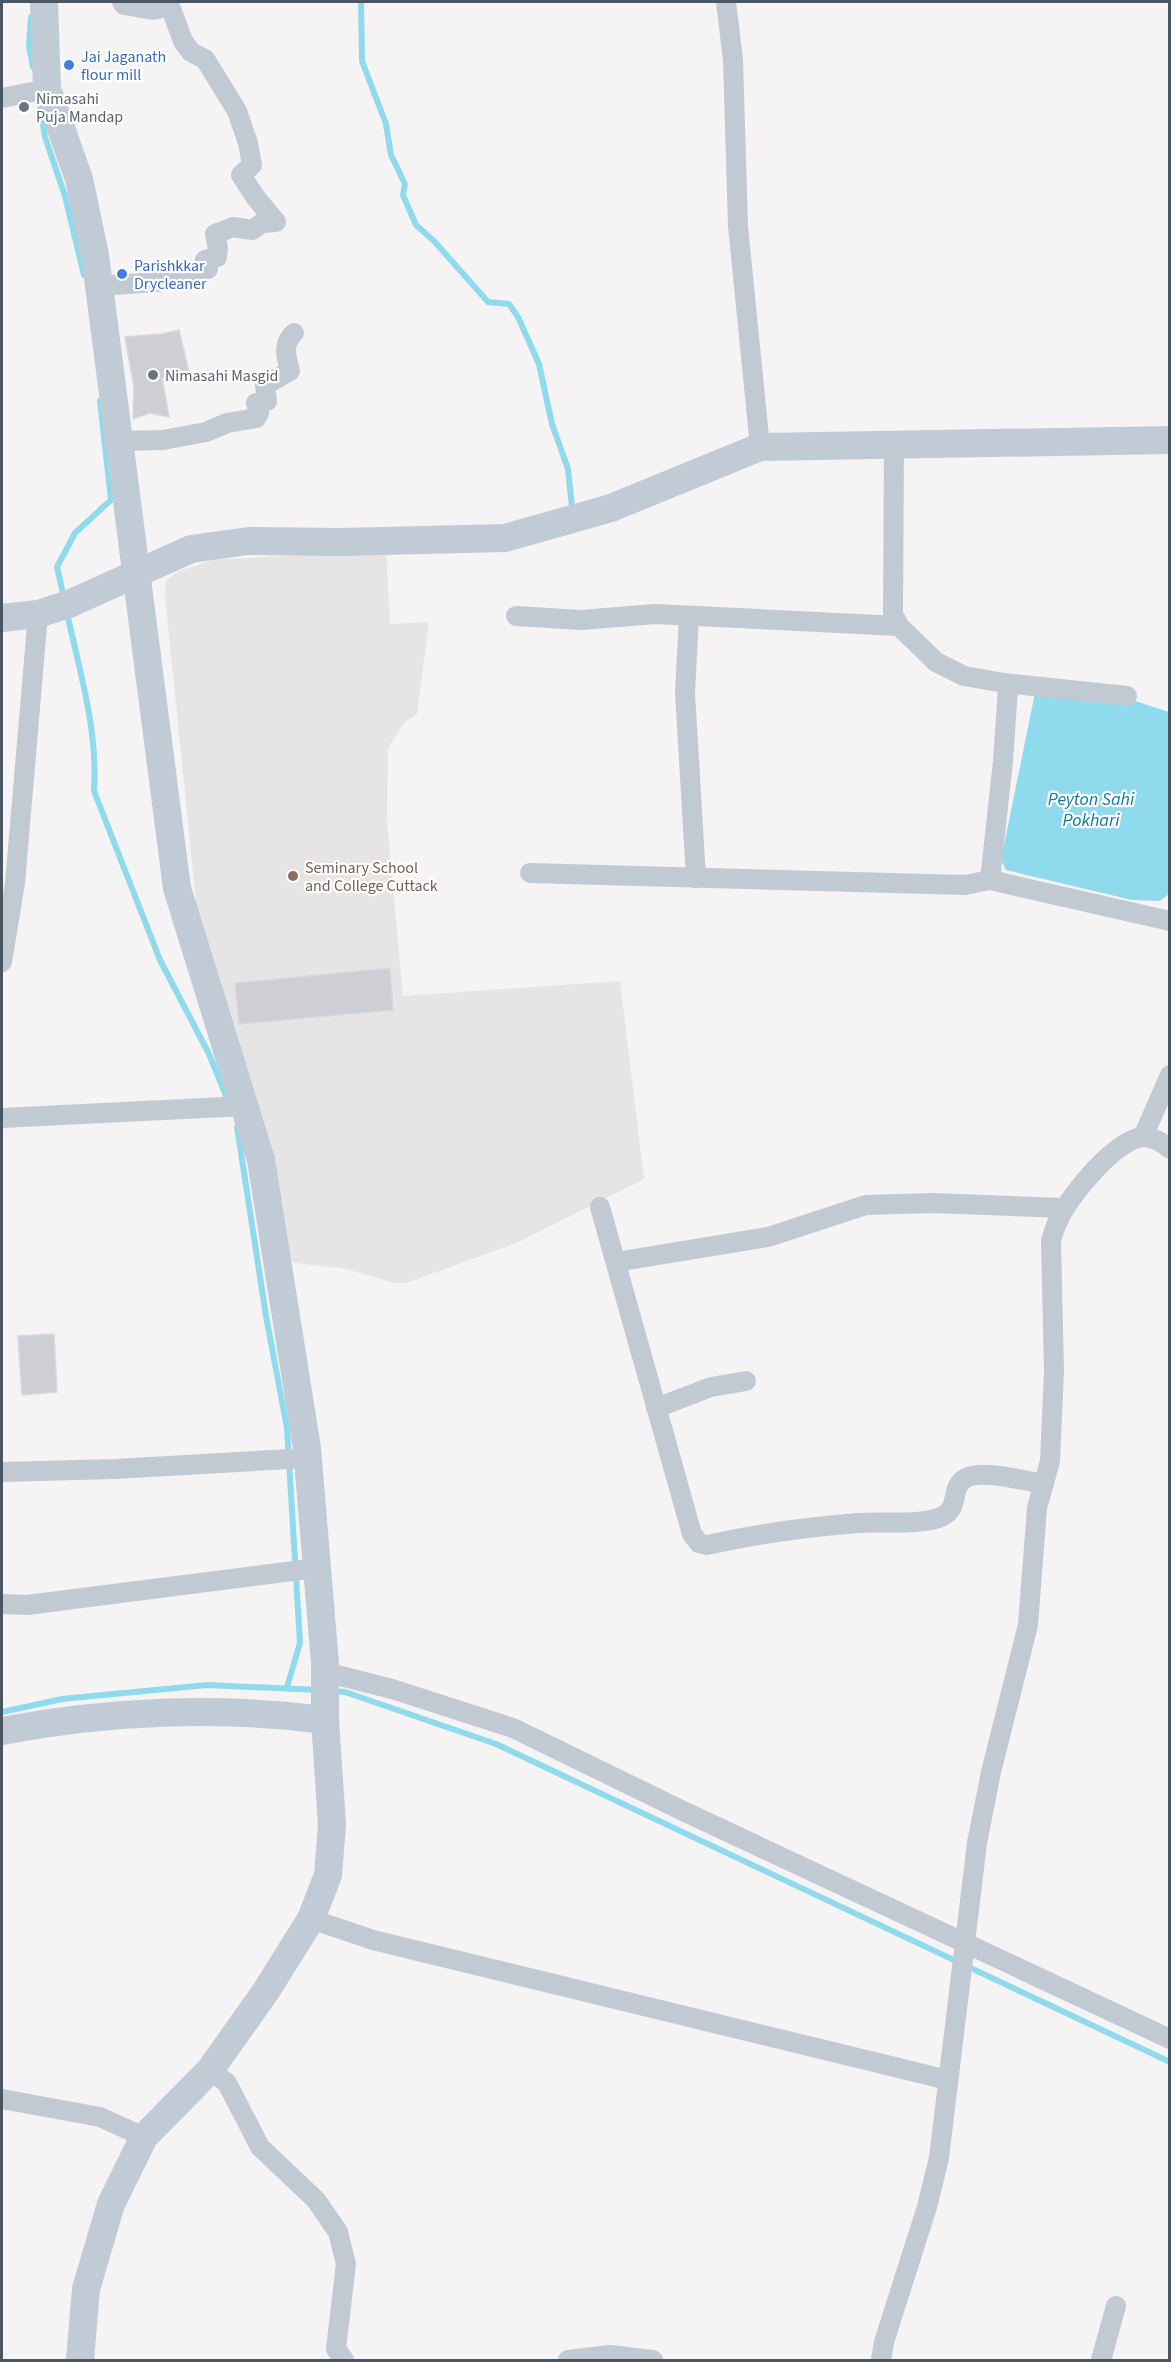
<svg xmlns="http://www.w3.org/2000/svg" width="1171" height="2362" font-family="'Source Sans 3',sans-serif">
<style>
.education{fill:#e6e4e5}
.water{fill:#90daee}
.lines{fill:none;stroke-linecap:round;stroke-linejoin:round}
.stream{stroke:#90daee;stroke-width:6}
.building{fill:#cdcfd5;stroke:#d7d9de;stroke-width:1.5}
.street{stroke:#c1cad2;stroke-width:20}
.secondary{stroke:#c1cbd6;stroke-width:28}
.shop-dot{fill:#3f7fe0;stroke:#fff;stroke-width:2}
.worship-dot{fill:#6b7280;stroke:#fff;stroke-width:2}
.education-dot{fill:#8d6e63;stroke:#fff;stroke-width:2}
.labels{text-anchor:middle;stroke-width:4.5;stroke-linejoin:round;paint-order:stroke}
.shop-label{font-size:16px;fill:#366cbe;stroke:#fff;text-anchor:start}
.worship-label{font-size:16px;fill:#5b616d;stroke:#fff;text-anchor:start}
.education-label{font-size:16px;fill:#785e54;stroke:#fff;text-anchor:start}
.water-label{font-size:18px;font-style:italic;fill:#0c7c9b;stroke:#fff}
</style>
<rect width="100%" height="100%" fill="#f5f3f3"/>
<polygon class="education" points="386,550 390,624 429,622 417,714 405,722 388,748 387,822 403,996 620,981 644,1179 516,1243 406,1283 394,1283 347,1269 287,1262 199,931 165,596 166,581 177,572 212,560"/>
<polygon class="water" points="1035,693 1126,698 1169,712 1169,894 1160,901 1132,900 1006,870 1001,860"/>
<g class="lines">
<g class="stream">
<polyline points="361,2 362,61 386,124 391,155 405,184 403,195 416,225 434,241 488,302 509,304 518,317 539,364 552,424 568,469 572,507"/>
<polyline points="31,17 29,47 33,67"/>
<polyline points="40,108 45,137 65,196 84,275"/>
<polyline points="64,598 57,567 75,533 111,500 100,401"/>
<path d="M67,613C80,673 98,730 94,791L160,960L209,1054L229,1103"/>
<polyline points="237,1127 266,1316 287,1428 300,1643 287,1687"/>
<polyline points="332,1691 345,1692 496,1744 1170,2062"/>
<polyline points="2,1712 62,1699 207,1685 319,1690"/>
</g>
</g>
<g class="building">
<polygon points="179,330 189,372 162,378 169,417 150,413 133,419 134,388 125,337 162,334"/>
<polygon points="390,968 393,1010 239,1024 235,983"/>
<polygon points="54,1334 57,1392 22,1395 18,1336"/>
</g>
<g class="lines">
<g class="street">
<polyline points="726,2 733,60 738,226 760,447"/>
<polyline points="2,98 47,89"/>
<polyline points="99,286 157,282 208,269 205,260 217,257 218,249 215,234 233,227 252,230 262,223 276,222 256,198 241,175 252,165 248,143 237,111 205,59 191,52 183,41 170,6 153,10 124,5 122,2"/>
<path d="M119,441L163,440L206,432L227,423L256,418L259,413L256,403L267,401L265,385L290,371C286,357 282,344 294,333"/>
<polyline points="894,444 893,614 899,626 936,662 964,676 1004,683 1008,688 1003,761 990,880 1170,921"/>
<polyline points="516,616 581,620 655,614 899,626"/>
<polyline points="689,616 685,693 696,878"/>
<polyline points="1004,683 1127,696"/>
<polyline points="530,873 965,885 990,880"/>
<polyline points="2,962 15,883 38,614"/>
<polyline points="2,1118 245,1106"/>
<polyline points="1143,1137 1170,1075"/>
<path d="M600,1207L692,1534L699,1543L707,1545C757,1534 807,1527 858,1523C881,1521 909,1525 931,1520C966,1513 946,1489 966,1478C981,1469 1026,1481 1044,1484"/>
<polyline points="616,1262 768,1237 866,1205 932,1203 1065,1208"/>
<polyline points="656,1408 711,1387 746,1381"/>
<polyline points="2,1472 115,1469 308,1458"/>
<polyline points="2,1604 27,1605 317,1568"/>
<polyline points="325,1672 392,1689 513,1728 681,1810 1170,2039"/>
<polyline points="311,1919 373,1940 948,2080"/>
<polyline points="210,2070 227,2083 260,2147 316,2200 338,2232 346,2264 336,2349 344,2360"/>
<polyline points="2,2099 100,2117 144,2137"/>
<polyline points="568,2360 610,2355 653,2360"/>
<path d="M881,2360L884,2342L927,2207L939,2158L977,1843L991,1772L1028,1625L1037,1508L1050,1461L1054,1371L1051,1241C1053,1234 1055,1226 1059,1219C1069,1196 1118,1136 1145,1137C1155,1138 1162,1142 1170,1149"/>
<polyline points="1101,2360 1116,2306"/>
</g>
<g class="secondary">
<polyline points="44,2 47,89 79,179 95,255 177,888 261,1160 307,1448 325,1663 325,1720 332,1825 328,1875 311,1919 266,1991 210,2070 144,2137 111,2204 86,2289 80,2360"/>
<polyline points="2,618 38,614 69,604 191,549 248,541 341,542 505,538 611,508 760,447 1170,440"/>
<path d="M2,1731C106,1711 219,1706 325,1720"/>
</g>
</g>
<g class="shop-dot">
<circle cx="69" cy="65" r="6"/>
<circle cx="122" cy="274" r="6"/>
</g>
<g class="worship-dot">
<circle cx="24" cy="107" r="6"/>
<circle cx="153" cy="375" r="6"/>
</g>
<circle class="education-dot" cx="293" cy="876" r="6"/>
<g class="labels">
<g class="shop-label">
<text x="81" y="62">Jai Jaganath<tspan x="81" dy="18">flour mill</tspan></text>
<text x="134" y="271">Parishkkar<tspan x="134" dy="18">Drycleaner</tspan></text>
</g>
<g class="worship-label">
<text x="36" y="104">Nimasahi<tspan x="36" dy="18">Puja Mandap</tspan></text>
<text x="165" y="381">Nimasahi Masgid</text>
</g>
<g class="education-label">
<text x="305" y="873">Seminary School<tspan x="305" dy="18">and College Cuttack</tspan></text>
</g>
<g class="water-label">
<text x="1091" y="805">Peyton Sahi<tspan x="1091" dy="21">Pokhari</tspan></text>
</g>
</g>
<rect width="1171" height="2362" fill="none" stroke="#4a5661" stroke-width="6"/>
</svg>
